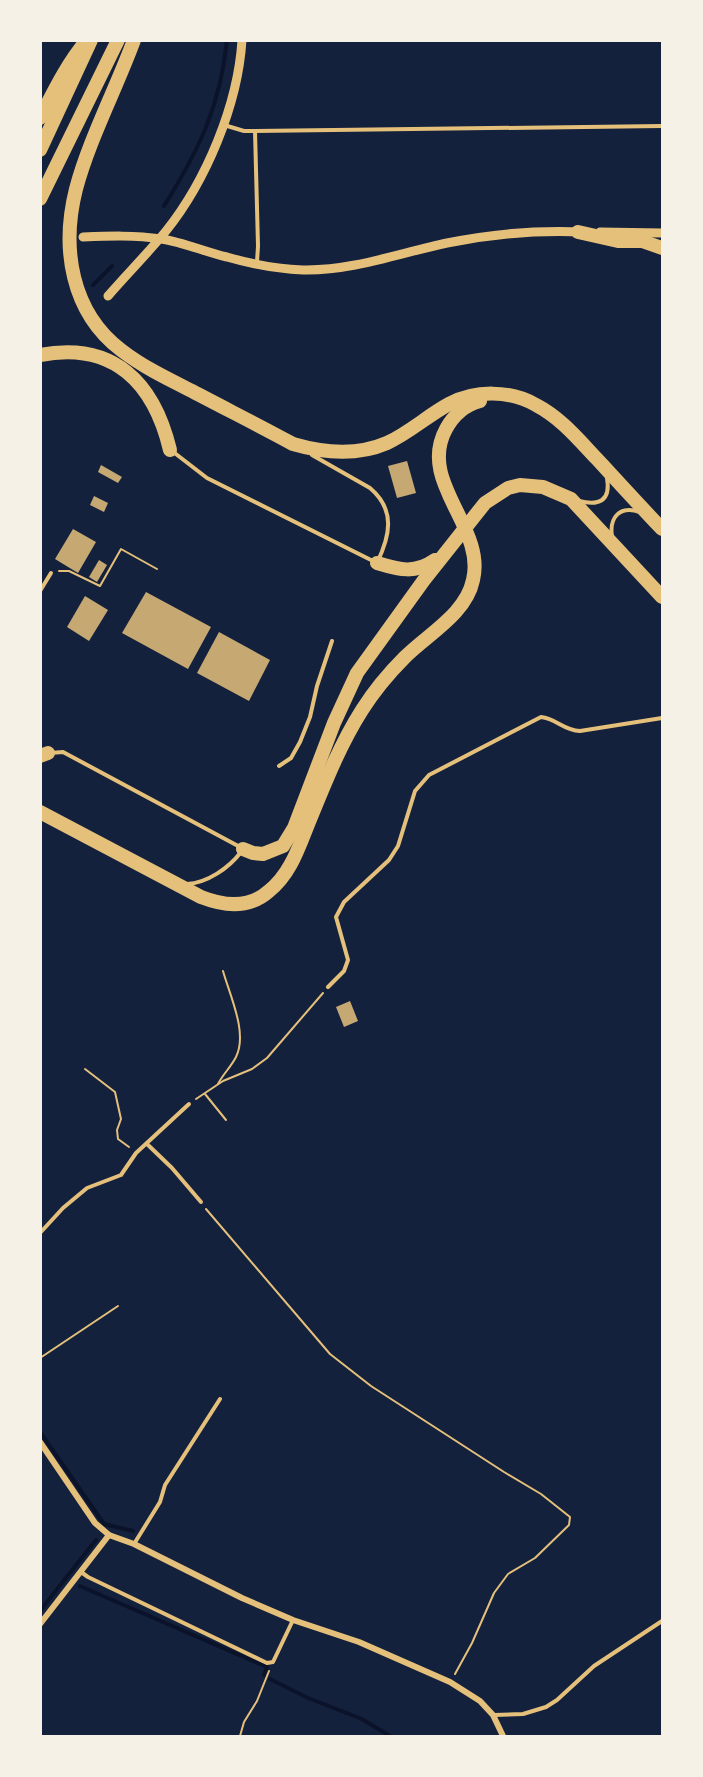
<svg xmlns="http://www.w3.org/2000/svg" width="703" height="1777" font-family="'Sofia Sans Condensed',sans-serif">
<style>
.lines{fill:none;stroke-linecap:round;stroke-linejoin:round}
.stream{stroke:#0b132b;stroke-width:4}
.building{fill:#c6a872}
.path{stroke:#e5c07b;stroke-width:2}
.service{stroke:#e5c07b;stroke-width:4}
.minor{stroke:#e5c07b;stroke-width:6}
.tertiary{stroke:#e5c07b;stroke-width:9}
.motorway{stroke:#e5c07b;stroke-width:14}
</style>
<rect width="100%" height="100%" fill="#14213d"/>
<g class="lines">
<g class="stream">
<path d="M164,206C199,150 220,107 227,40"/>
<polyline points="93,285 112,266"/>
<polyline points="40,1432 104,1524 133,1531"/>
<polyline points="65,1579 96,1540"/>
<polyline points="80,1586 267,1667 264,1675"/>
<polyline points="40,1611 65,1579"/>
<polyline points="270,1679 308,1698 362,1719 390,1736"/>
</g>
</g>
<g class="building">
<polygon points="407,461 416,493 397,498 388,466"/>
<polygon points="101,465 122,477 118,483 98,472"/>
<polygon points="94,496 108,503 104,512 90,505"/>
<polygon points="73,529 96,542 78,573 55,559"/>
<polygon points="99,560 107,565 97,582 89,577"/>
<polygon points="146,592 211,627 188,669 122,633"/>
<polygon points="85,596 108,610 89,641 67,627"/>
<polygon points="219,632 270,660 249,701 197,673"/>
<polygon points="350,1001 358,1021 344,1027 336,1007"/>
</g>
<g class="lines">
<g class="path">
<polyline points="59,571 69,571 100,586 121,549 157,569"/>
<polyline points="85,1069 115,1092 121,1119 117,1130 118,1139 129,1147"/>
<path d="M218,1084C223,1074 231,1067 236,1057C248,1033 230,996 223,971"/>
<polyline points="205,1094 226,1120"/>
<polyline points="196,1099 223,1081 252,1069 267,1058 323,993"/>
<polyline points="206,1209 330,1354 371,1386 504,1472 541,1494 570,1517 569,1525 535,1558 508,1574 494,1593 472,1643 455,1674"/>
<polyline points="40,1358 118,1306"/>
<polyline points="240,1736 244,1722 257,1701 269,1671"/>
</g>
<g class="service">
<polyline points="224,125 244,131 255,131 662,126"/>
<polyline points="255,131 258,246 257,262"/>
<path d="M172,451L207,478L377,563C390,536 396,510 370,488L312,455"/>
<path d="M579,501C599,506 611,501 607,478"/>
<path d="M612,537C609,517 620,505 640,512"/>
<polyline points="40,591 51,573"/>
<polyline points="50,753 63,752 240,847"/>
<polyline points="279,766 291,758 300,742 310,717 317,686 332,641"/>
<path d="M187,884C207,883 229,868 241,852"/>
<path d="M328,987L344,971L348,960L336,917L344,902L389,860L398,846L415,791L429,775L541,717C557,719 563,730 580,731L662,718"/>
<polyline points="147,1144 172,1168 201,1202"/>
<polyline points="40,1233 63,1208 87,1188 121,1175 136,1153 189,1104"/>
<polyline points="134,1544 160,1502 165,1485 220,1399"/>
<polyline points="81,1572 88,1577 267,1663 273,1662 293,1620"/>
<polyline points="494,1715 523,1714 546,1707 557,1700 594,1666 662,1621"/>
</g>
<g class="minor">
<polyline points="40,1442 95,1523 109,1535 134,1544 242,1598 293,1620 359,1642 450,1682 480,1701 493,1715 503,1736"/>
<polyline points="40,1624 109,1535"/>
</g>
<g class="tertiary">
<polyline points="600,232 662,233"/>
<path d="M83,237C109,236 135,235 161,239C183,242 205,252 227,257C251,264 278,269 303,270C352,271 400,253 447,243C491,234 538,230 583,232"/>
<path d="M108,296C127,274 148,253 166,231C206,181 238,105 242,40"/>
</g>
<g class="motorway">
<path d="M134,40C116,89 89,140 76,189C61,248 71,312 121,350C143,367 168,379 192,391C226,409 260,426 293,444C324,453 357,456 387,443C409,433 427,416 449,404C475,390 510,390 536,405C561,418 578,439 597,459C619,483 640,506 662,529"/>
<path d="M40,118C54,91 67,64 87,40"/>
<polyline points="40,150 91,40"/>
<polyline points="40,199 118,40"/>
<polyline points="578,232 618,241 642,241 662,248"/>
<path d="M40,355C114,341 154,383 170,450"/>
<path d="M377,563C400,570 415,574 435,560"/>
<polyline points="40,756 48,753"/>
<path d="M40,812L201,897C224,906 249,909 269,891C292,873 300,843 311,817C326,780 341,743 362,710C374,691 389,673 405,657C428,634 466,614 473,580C486,527 417,482 446,429C453,416 465,405 480,401"/>
<polyline points="243,849 253,853 263,854 283,846 294,828 334,723 357,673 424,580 485,503 508,488 520,485 543,487 571,499 662,597"/>
</g>
</g>
<rect width="703" height="1777" fill="none" stroke="#f6f1e7" stroke-width="84"/>
</svg>
